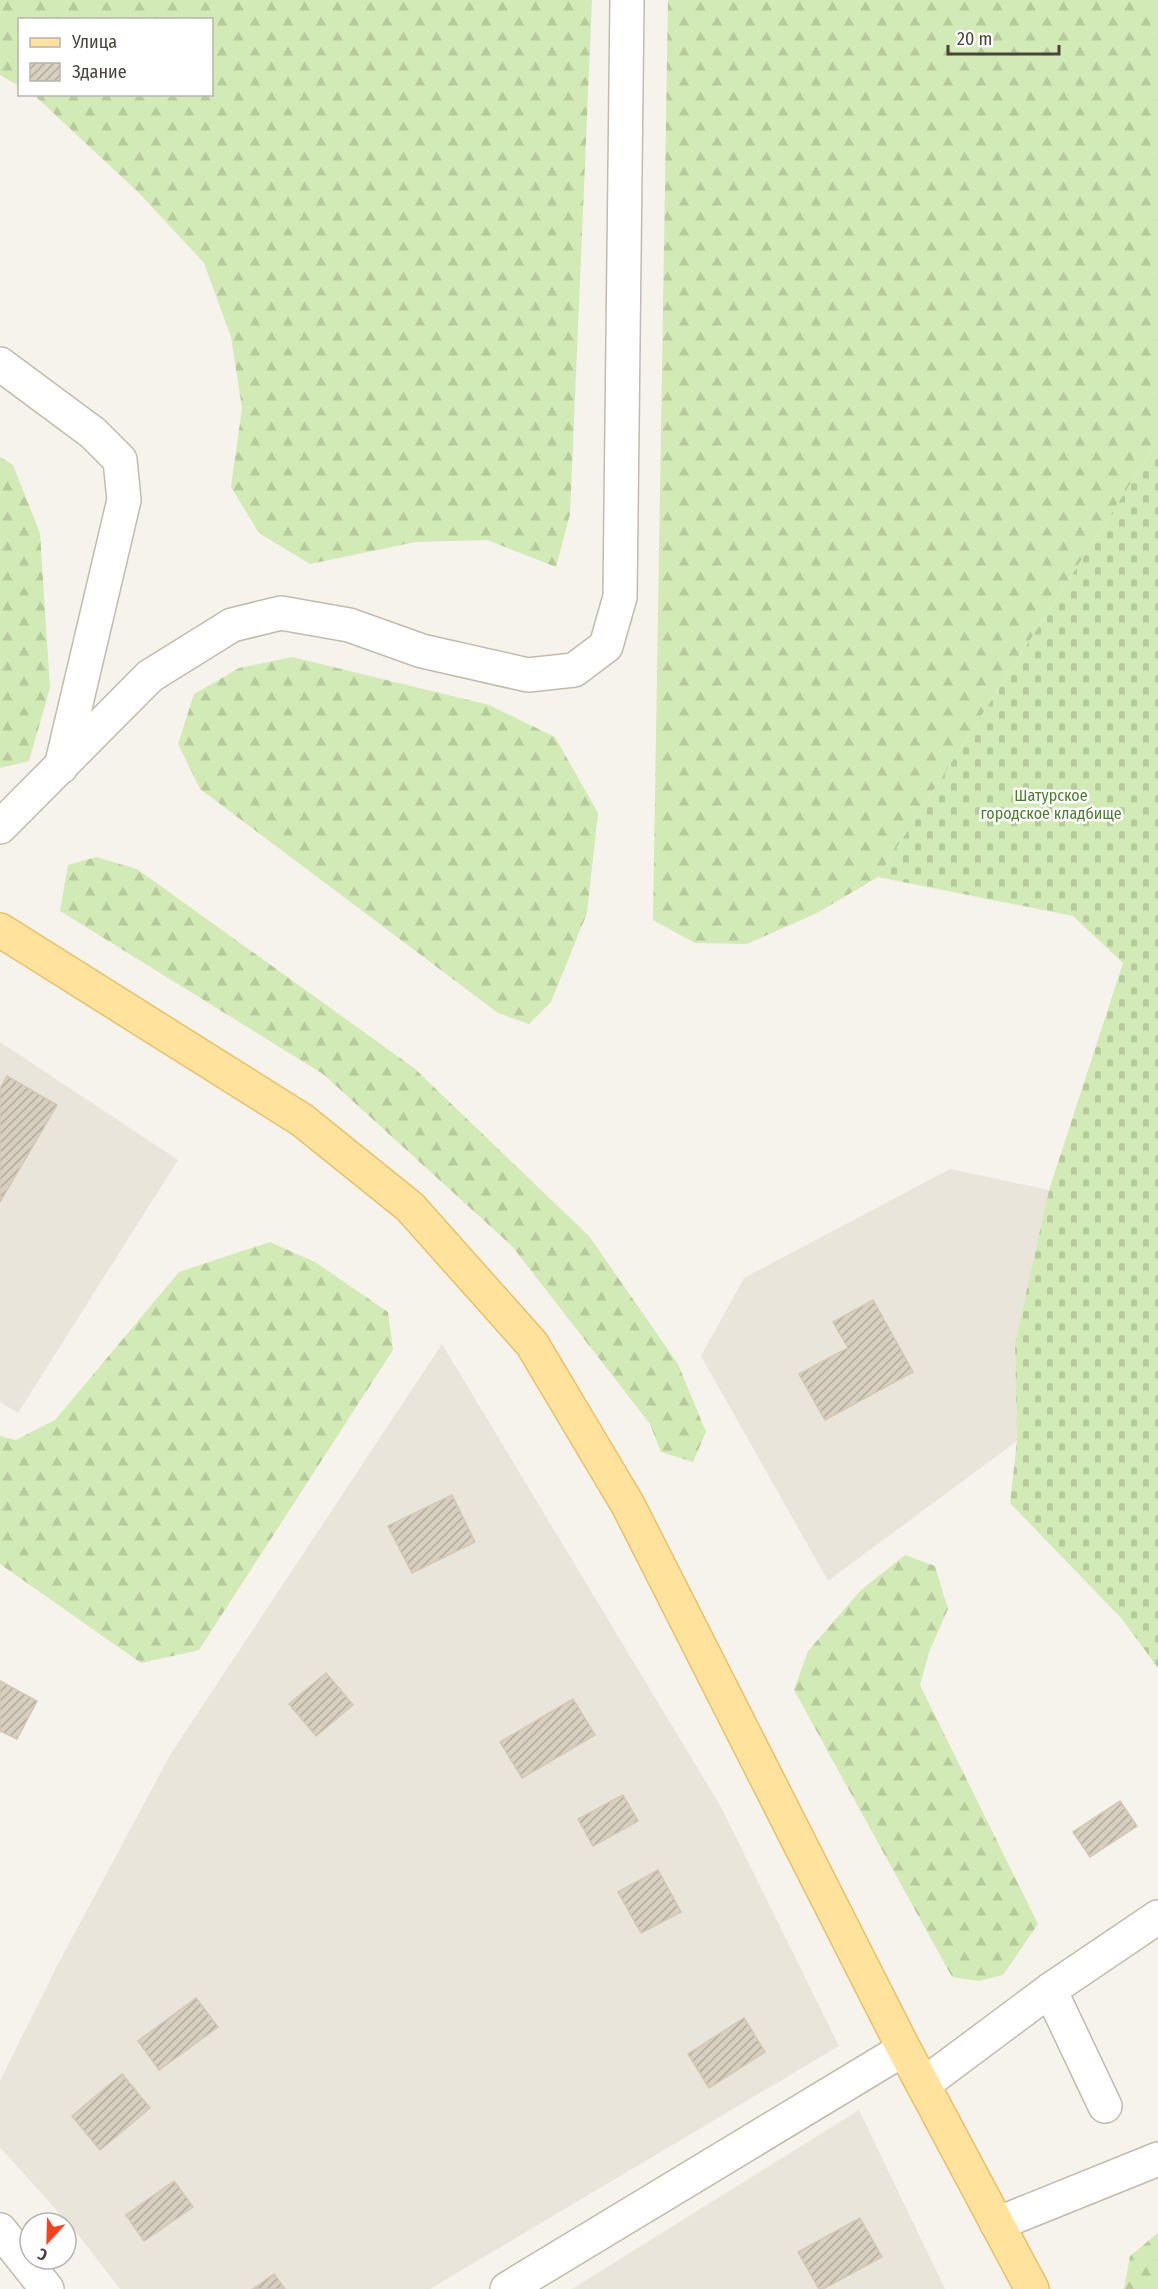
<svg xmlns="http://www.w3.org/2000/svg" width="1158" height="2289" font-family="'Fira Sans Condensed',sans-serif">
<style>
.residential{fill:#eae5da}
.forest{fill:url(#forest-firs)}
.cemetery{fill:url(#cemetery-stones)}
.building{fill:url(#building-hatch);stroke:#d3c7b4;stroke-width:1.5}
.lines{fill:none;stroke-linecap:round;stroke-linejoin:round}
.minor-casing{stroke:#c2bbae;stroke-width:36}
.major-casing{stroke:#e6c16a;stroke-width:36}
.minor{stroke:#fff;stroke-width:33}
.major{stroke:#ffe39c;stroke-width:33}
.labels{text-anchor:middle;stroke-width:5;stroke-linejoin:round;paint-order:stroke}
.park-label{font-size:16px;fill:#4a7f2a;stroke:#fff}
</style>
<defs>
<pattern id="forest-firs" width="22" height="20" patternUnits="userSpaceOnUse" patternTransform="scale(1.5)"><rect width="22" height="20" fill="#d2eab5"/><path d="M5 1l3.5 6h-7zM16 11l3.5 6h-7z" fill="#b6ca9c"/></pattern>
<pattern id="cemetery-stones" width="16" height="16" patternUnits="userSpaceOnUse" patternTransform="scale(1.5)"><rect width="16" height="16" fill="#d2eab5"/><path d="M2 7V4a2 2 0 0 1 4 0v3zM10 15v-3a2 2 0 0 1 4 0v3z" fill="#b6ca9c"/></pattern>
<pattern id="building-hatch" width="6" height="6" patternUnits="userSpaceOnUse" patternTransform="scale(1.5)"><rect width="6" height="6" fill="#d8cfc1"/><path d="M-1 1l2-2M0 6l6-6M5 7l2-2" fill="none" stroke="#b1aa9e"/></pattern>
</defs>
<rect width="100%" height="100%" fill="#f6f3ec"/>
<g class="residential">
<polygon points="0,1042 178,1160 18,1413 0,1402"/>
<polygon points="950,1169 1049,1190 1015,1343 1017,1441 828,1581 701,1356 744,1278"/>
<polygon points="442,1344 721,1807 839,2046 430,2289 120,2289 76,2232 0,2147 0,2081 57,1966 170,1755"/>
<polygon points="859,2110 945,2289 572,2289"/>
</g>
<g class="forest">
<polygon points="0,0 592,0 570,514 556,567 487,540 416,542 310,564 259,533 231,487 242,408 231,337 204,263 139,193 34,95 212,94 212,20 20,20 19,86 0,75"/>
<polygon points="668,0 1158,0 1158,441 878,877 817,913 747,944 695,943 653,920"/>
<polygon points="0,457 13,465 40,533 50,688 29,761 0,768"/>
<polygon points="292,657 489,705 555,737 598,813 587,913 551,1002 529,1024 498,1013 200,789 178,744 194,694 239,668"/>
<polygon points="96,857 137,869 414,1068 589,1236 678,1364 706,1432 693,1462 661,1452 650,1424 512,1246 323,1074 60,911 68,865"/>
<polygon points="270,1242 315,1262 388,1312 393,1350 199,1650 141,1663 0,1564 0,1436 16,1440 55,1420 179,1272"/>
<polygon points="905,1555 935,1566 948,1609 929,1652 920,1685 1038,1924 1003,1975 979,1981 952,1977 794,1690 808,1651 861,1590"/>
<polygon points="1158,2233 1158,2289 1124,2289 1130,2256"/>
</g>
<polygon class="cemetery" points="1158,441 1158,1668 1122,1619 1010,1503 1017,1441 1015,1343 1049,1190 1123,963 1073,916 878,877"/>
<g class="building">
<polygon points="7,1076 57,1105 0,1202 0,1089"/>
<polygon points="873,1300 913,1372 825,1420 799,1374 848,1348 833,1322"/>
<polygon points="452,1495 475,1542 412,1573 388,1526"/>
<polygon points="326,1673 353,1705 316,1736 289,1704"/>
<polygon points="0,1681 37,1701 17,1739 0,1731"/>
<polygon points="573,1699 595,1735 522,1778 500,1742"/>
<polygon points="623,1795 638,1821 593,1846 578,1819"/>
<polygon points="1120,1801 1137,1826 1090,1857 1073,1832"/>
<polygon points="658,1870 681,1912 641,1933 618,1892"/>
<polygon points="196,1998 218,2027 159,2070 138,2041"/>
<polygon points="744,2018 765,2052 709,2088 688,2054"/>
<polygon points="122,2074 150,2108 100,2150 72,2116"/>
<polygon points="174,2181 193,2207 144,2241 126,2215"/>
<polygon points="860,2218 882,2257 823,2289 819,2289 798,2252"/>
<polygon points="274,2274 285,2289 253,2289"/>
</g>
<g class="lines">
<g class="minor-casing">
<g id="minor">
<polyline points="0,364 93,433 120,460 124,500 61,767"/>
<polyline points="0,827 150,676 232,625 281,613 349,625 422,651 528,675 574,670 606,646 620,597 627,0"/>
<polyline points="1050,1990 1105,2106"/>
<polyline points="924,2084 1050,1990 1158,1917"/>
<polyline points="997,2224 1158,2159"/>
<polyline points="0,2230 47,2289"/>
<polyline points="507,2289 904,2049"/>
</g>
</g>
<g class="major-casing">
<polyline id="major" points="0,930 302,1120 410,1207 532,1344 628,1505 904,2049 1032,2289"/>
</g>
<use href="#minor" class="minor"/>
<use href="#major" class="major"/>
</g>
<g class="labels">
<g class="park-label">
<text x="1051" y="801">Шатурское<tspan x="1051" dy="18">городское кладбище</tspan></text>
</g>
</g>
<rect x="18" y="18" width="195" height="78" fill="#ffffff" stroke="#b7b4b0" stroke-width="1.5"/>
<rect x="30" y="38" width="30" height="9" fill="#ffe39c" stroke="#b7b4b0" stroke-width="1.5"/>
<text x="72" y="48" font-size="18" fill="#4b4439">Улица</text>
<rect x="30" y="63" width="30" height="18" fill="url(#building-hatch)" stroke="#b7b4b0" stroke-width="1.5"/>
<text x="72" y="78" font-size="18" fill="#4b4439">Здание</text>
<g transform="translate(48 2241) rotate(202)"><circle r="28" fill="#ffffff" stroke="#b7b4b0" stroke-width="1.5"/>
<path d="M0-4.5L10 22L0 15L-10 22Z" fill="#fc3f1d"/>
<text y="-9" font-size="16" font-weight="bold" text-anchor="middle" fill="#4b4439">С</text>
</g>
<path d="M948 45v9h111v-9" fill="none" stroke="#4b4439" stroke-width="3"/>
<text x="957" y="45" font-size="18" fill="#4b4439" stroke="#ffffff" stroke-width="4.5" paint-order="stroke">20 m</text>
</svg>
